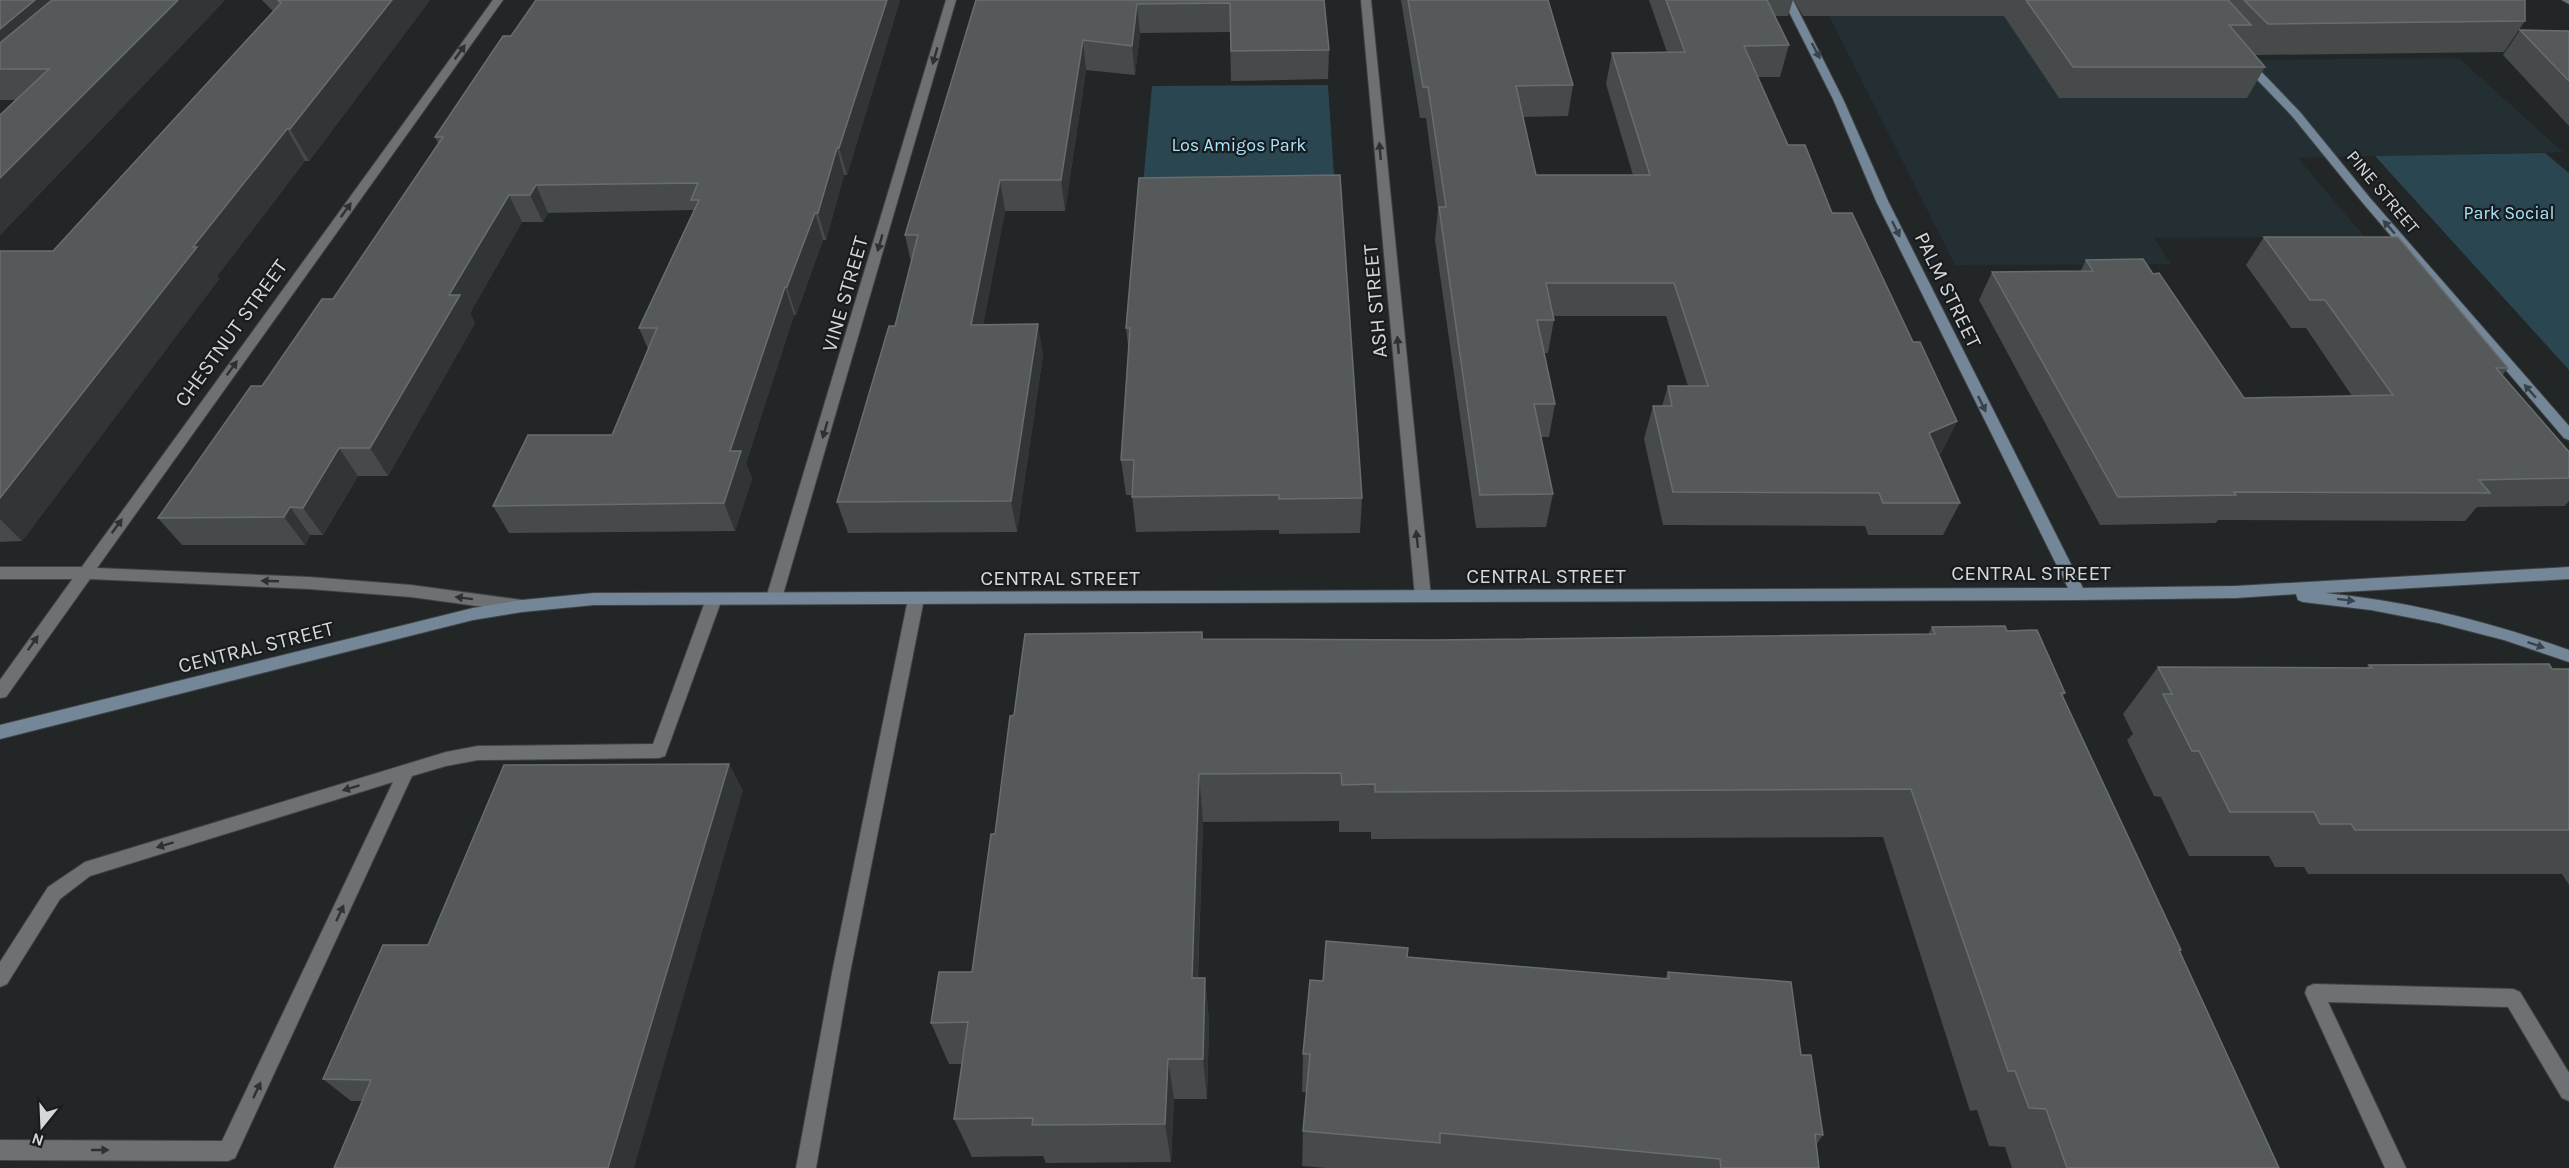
<svg xmlns="http://www.w3.org/2000/svg" width="2569" height="1168" font-family="Karla,sans-serif">
<style>
.built{fill:#242f33}
.green{fill:#294651}
.lines{fill:none;stroke-linecap:round;stroke-linejoin:round}
.lane-casing{stroke:#404344;stroke-width:2}
.street-casing{stroke:#404344;stroke-width:2}
.secondary-casing{stroke:#404344;stroke-width:2}
.lane{fill:#6d7173;fill-rule:evenodd}
.street{fill:#6d7173;fill-rule:evenodd}
.secondary{fill:#748798;fill-rule:evenodd}
.wall{fill:#464a4a}
.shaded-wall{fill:#313535}
.building{fill:#555959;stroke:#696d6d;stroke-width:1.5}
.oneway{fill:#394149}
.oneway2{fill:#2e3133}
.labels{text-anchor:middle;stroke-width:4.5;stroke-linejoin:round;paint-order:stroke}
.far-park-label{font-size:18px;fill:#a6e4fc;stroke:#191c1e}
.far-street-label{font-size:18px;fill:#d5d8d9;stroke:#191c1e}
.street-label{font-size:21px;fill:#d5d8d9;stroke:#191c1e}
</style>
<rect width="100%" height="100%" fill="#222627"/>
<polygon class="built" points="1821,0 2166,0 2216,60 2459,58 2563,152 2298,158 2365,237 2154,238 2171,264 1955,265"/>
<g class="green">
<polygon points="1328,85 1336,205 1141,206 1152,86"/>
<polygon points="2545,153 2569,173 2569,370 2375,156"/>
</g>
<g class="lines">
<g class="lane-casing">
<g id="lane">
<polygon points="2562,0 2569,0 2569,4"/>
<polygon points="0,567 83,567 88,569 90,573 88,577 83,579 0,579"/>
<polygon points="714,593 719,595 722,599 665,756 659,758 478,760 446,766 412,776 235,1158 228,1161 0,1160 0,1140 222,1141 393,782 90,876 60,899 7,984 0,987 0,962 48,887 85,862 446,752 478,746 653,744 706,599 709,595"/>
<polygon points="916,593 921,595 924,599 850,973 816,1168 796,1168 832,973 908,599 911,595"/>
<polygon points="2314,984 2513,989 2520,992 2569,1073 2569,1101 2562,1098 2508,1007 2328,1002 2406,1168 2385,1168 2305,993 2307,987"/>
</g>
</g>
<g class="street-casing">
<g id="street">
<polygon points="493,0 503,0 97,568 309,577 411,585 522,600 527,602 530,606 527,610 522,612 411,597 309,589 90,579 6,697 0,698 0,680 76,574 78,569 81,568"/>
<polygon points="946,0 956,0 782,598 779,602 769,602 766,598"/>
<polygon points="1361,0 1371,0 1431,597 1428,601 1418,601 1415,597"/>
</g>
</g>
<g class="secondary-casing">
<g id="secondary">
<path d="M1783,0H1793L1843,99L1888,201L2083,588L2236,586L2569,567V579L2325,593C2409,601 2490,622 2569,650V662L2504,640L2438,623L2371,610L2303,602L2298,600L2296,594L2236,598L2078,600L594,605L522,612L473,620L0,739V725L473,608L522,600L594,593L2068,588L1876,201L1833,99Z"/>
<polygon points="2247,60 2251,61 2300,112 2370,198 2569,426 2569,440 2564,438 2362,202 2292,116 2243,65 2242,63"/>
</g>
</g>
<use href="#lane" class="lane"/>
<use href="#street" class="street"/>
<use href="#secondary" class="secondary"/>
</g>
<g class="wall">
<polygon points="0,0 225,0 0,235 0,115 16,100 0,100"/>
<polygon points="262,0 430,0 309,161 305,161 217,276 219,279 22,541 0,542 0,251 53,251 273,11"/>
<polygon points="900,0 847,175 844,175 826,240 823,240 796,315 794,315 746,463 752,479 735,531 509,533 493,506 612,435 648,349 639,328 694,210 548,213 543,222 522,222 470,313 475,323 388,476 358,476 323,535 310,535 305,545 182,545 158,518 262,386 333,299 438,143 435,137 511,36"/>
<polygon points="976,0 1324,0 1329,50 1328,79 1231,81 1230,32 1140,33 1135,75 1086,70 1065,211 1005,211 983,325 1043,355 1017,532 848,533 837,502 895,326 911,262 905,235"/>
<polygon points="1401,0 1548,0 1573,85 1568,116 1523,117 1536,175 1633,175 1606,84 1612,53 1667,52 1649,0 1793,0 1788,16 1774,16 1789,45 1780,77 1758,77 1788,145 1913,342 1957,421 1941,453 1938,455 1960,503 1943,535 1868,535 1865,526 1663,525 1644,439 1653,406 1662,406 1668,386 1688,386 1666,316 1553,316 1554,320 1548,353 1544,353 1555,404 1549,437 1541,437 1553,494 1546,527 1476,528 1435,240 1438,209 1426,118 1420,118"/>
<polygon points="1794,0 2525,0 2525,21 2504,52 2255,55 2265,67 2247,98 2059,98 2004,16 1803,16"/>
<polygon points="2520,30 2569,31 2569,126 2503,55"/>
<polygon points="1139,178 1362,498 1360,533 1279,534 1279,530 1136,532 1132,495 1126,495 1121,460 1129,354 1126,328"/>
<polygon points="2264,237 2508,368 2502,376 2569,452 2569,501 2565,506 2477,507 2465,521 2218,520 2216,523 2100,525 1979,300 1992,272 2080,272 2086,260 2153,274 2244,398 2352,396 2306,328 2291,328 2246,265"/>
<polygon points="1932,627 2007,631 2065,693 2063,696 2181,950 2180,952 2279,1168 2012,1168 2005,1147 1989,1146 1977,1110 1970,1111 1883,837 1371,839 1371,832 1339,832 1339,821 1203,822 1198,978 1205,978 1209,1021 1207,1099 1174,1099 1171,1162 1046,1163 1043,1156 972,1157 954,1119 962,1064 949,1064 931,1023 972,972 1014,715 1202,632 1203,639 1432,640 1928,635"/>
<polygon points="2369,665 2569,669 2569,885 2562,874 2308,874 2304,867 2275,867 2269,856 2189,856 2161,797 2154,796 2127,740 2133,734 2123,714 2158,667 2366,668"/>
<polygon points="729,764 743,791 362,1101 351,1101 323,1079 428,945"/>
<polygon points="1407,957 1665,979 1668,972 1801,1055 1823,1135 1816,1145 1819,1168 1326,1168 1302,1166 1303,1131 1307,1092 1302,1092 1303,1054 1323,981"/>
</g>
<g class="shaded-wall">
<polygon points="35,0 90,0 0,69 0,29"/>
<polygon points="178,0 225,0 0,235 0,178"/>
<polygon points="392,0 430,0 309,161 290,129"/>
<polygon points="887,0 900,0 847,175 839,148"/>
<polygon points="1137,4 1140,33 1135,75 1132,46"/>
<polygon points="1083,40 1086,70 1065,211 1061,180"/>
<polygon points="287,129 305,161 217,276 219,279 22,541 0,519 0,498 193,247"/>
<polygon points="837,148 844,175 826,240 818,213"/>
<polygon points="1000,180 1005,211 977,356 971,325"/>
<polygon points="536,185 548,213 543,222 530,195"/>
<polygon points="509,195 522,222 470,313 475,323 388,476 370,448 449,295"/>
<polygon points="815,213 823,240 796,315 787,287"/>
<polygon points="785,287 794,315 746,463 752,479 735,531 724,503 730,451"/>
<polygon points="1038,324 1043,355 1017,532 1011,501"/>
<polygon points="1957,421 1941,453 1914,466 1929,433"/>
<polygon points="339,448 358,476 323,535 303,508"/>
<polygon points="290,507 310,535 305,545 284,517"/>
<polygon points="729,764 743,791 634,1168 608,1168"/>
<polygon points="1199,774 1203,822 1196,1021 1192,978"/>
<polygon points="1205,978 1209,1021 1207,1099 1203,1059"/>
<polygon points="1168,1059 1174,1099 1171,1162 1165,1124"/>
</g>
<g class="building">
<polygon points="0,0 35,0 0,29"/>
<polygon points="52,0 178,0 0,178 0,115 49,69 0,69 0,43"/>
<polygon points="278,0 392,0 290,129 287,129 193,247 197,247 0,498 0,251 53,251 281,3"/>
<polygon points="536,0 887,0 839,148 837,148 818,213 815,213 787,287 785,287 730,451 741,451 724,503 493,506 528,435 612,435 657,328 639,328 699,200 691,200 698,183 536,185 530,195 509,195 449,295 460,295 370,448 339,448 303,508 290,507 284,517 158,518 251,386 262,386 322,299 333,299 443,137 435,137 503,36 511,36"/>
<polygon points="976,0 1324,0 1329,50 1231,51 1230,3 1137,4 1132,46 1083,40 1061,180 1000,180 971,325 1038,324 1011,501 837,502 889,326 895,326 918,235 905,235"/>
<polygon points="1408,0 1548,0 1573,85 1516,86 1536,175 1650,175 1612,53 1685,52 1666,0 1767,0 1789,45 1744,46 1788,145 1805,145 1832,213 1852,213 1913,342 1920,342 1957,421 1929,433 1960,503 1883,503 1879,493 1673,492 1653,406 1672,406 1668,386 1708,386 1674,283 1546,283 1554,320 1537,320 1555,404 1534,404 1553,494 1480,495 1439,207 1446,207 1428,87 1423,87"/>
<polygon points="2026,0 2228,0 2251,25 2229,25 2265,67 2073,67"/>
<polygon points="2244,0 2525,0 2525,21 2268,24"/>
<polygon points="2520,30 2569,31 2569,81"/>
<polygon points="1340,175 1362,498 1279,499 1279,495 1132,497 1134,460 1121,460 1130,328 1126,328 1139,178"/>
<polygon points="2264,237 2398,237 2508,368 2496,368 2569,452 2569,478 2479,480 2490,493 2234,492 2236,495 2118,497 1992,272 2093,271 2086,260 2143,259 2153,274 2159,273 2244,398 2393,395 2325,300 2310,300"/>
<polygon points="2005,626 2007,631 2037,630 2065,693 2061,693 2181,950 2179,950 2279,1168 2067,1168 2046,1109 2029,1108 2015,1071 2008,1071 1911,789 1375,792 1375,784 1342,785 1341,773 1199,774 1192,978 1205,978 1203,1059 1168,1059 1165,1124 1032,1125 1033,1118 954,1119 968,1022 931,1023 939,972 972,972 991,834 995,834 1010,716 1014,715 1025,634 1202,632 1202,639 1432,640 1935,634 1932,627"/>
<polygon points="2549,664 2552,669 2569,669 2569,830 2355,830 2351,824 2320,824 2314,812 2230,812 2199,751 2192,751 2163,694 2172,694 2158,667 2372,668 2369,665"/>
<polygon points="729,764 608,1168 334,1168 371,1080 323,1079 383,945 428,945 504,765"/>
<polygon points="1326,941 1408,948 1407,957 1669,979 1668,972 1791,982 1801,1055 1811,1055 1823,1135 1815,1134 1819,1168 1721,1168 1720,1159 1440,1133 1440,1143 1303,1131 1310,1054 1303,1054 1310,980 1323,981"/>
</g>
<defs><path id="oneway-solid" d="M-6-.8H1V-3.2L6.5 0L1 3.2V.8H-6Z" transform="scale(1.5)"/></defs>
<g class="oneway">
<use href="#oneway-solid" transform="translate(1816 51) rotate(62)"/>
<use href="#oneway-solid" transform="translate(2389 227) rotate(-131)"/>
<use href="#oneway-solid" transform="translate(1896 229) rotate(64)"/>
<use href="#oneway-solid" transform="translate(2530 391) rotate(-131)"/>
<use href="#oneway-solid" transform="translate(1982 404) rotate(64)"/>
<use href="#oneway-solid" transform="translate(2346 600) rotate(7)"/>
<use href="#oneway-solid" transform="translate(2536 645) rotate(19)"/>
</g>
<g class="oneway2">
<use href="#oneway-solid" transform="translate(460 52) rotate(-54)"/>
<use href="#oneway-solid" transform="translate(935 56) rotate(106)"/>
<use href="#oneway-solid" transform="translate(1380 151) rotate(-95)"/>
<use href="#oneway-solid" transform="translate(346 210) rotate(-54)"/>
<use href="#oneway-solid" transform="translate(880 243) rotate(106)"/>
<use href="#oneway-solid" transform="translate(1398 345) rotate(-95)"/>
<use href="#oneway-solid" transform="translate(232 368) rotate(-54)"/>
<use href="#oneway-solid" transform="translate(825 430) rotate(106)"/>
<use href="#oneway-solid" transform="translate(117 526) rotate(-54)"/>
<use href="#oneway-solid" transform="translate(1417 539) rotate(-96)"/>
<use href="#oneway-solid" transform="translate(270 581) rotate(-178)"/>
<use href="#oneway-solid" transform="translate(464 598) rotate(-173)"/>
<use href="#oneway-solid" transform="translate(33 643) rotate(-55)"/>
<use href="#oneway-solid" transform="translate(351 788) rotate(163)"/>
<use href="#oneway-solid" transform="translate(165 845) rotate(163)"/>
<use href="#oneway-solid" transform="translate(340 913) rotate(-65)"/>
<use href="#oneway-solid" transform="translate(257 1090) rotate(-65)"/>
<use href="#oneway-solid" transform="translate(100 1150)"/>
</g>
<g class="labels">
<g class="far-park-label">
<text x="1239" y="151">Los Amigos Park</text>
<text x="2509" y="219">Park Social</text>
</g>
<g class="far-street-label">
<text transform="translate(2383 192) rotate(50)" y="6">PINE STREET</text>
</g>
<g class="street-label">
<text transform="translate(1948 290) rotate(64)" y="7">PALM STREET</text>
<text transform="translate(845 294) rotate(-74)" y="7">VINE STREET</text>
<text transform="translate(1375 301) rotate(-95)" y="7">ASH STREET</text>
<text transform="translate(231 333) rotate(-54)" y="7">CHESTNUT STREET</text>
<text x="2031" y="580">CENTRAL STREET</text>
<text x="1546" y="583">CENTRAL STREET</text>
<text x="1060" y="585">CENTRAL STREET</text>
<text transform="translate(256 647) rotate(-14)" y="7">CENTRAL STREET</text>
</g>
</g>
<g transform="translate(42 1126) rotate(198)" stroke="#191c1e" stroke-width="4.5" paint-order="stroke">
<path d="M0-4.5L10 22L0 15L-10 22Z" fill="#d5d8d9"/>
<text y="-9" font-size="16" font-weight="bold" text-anchor="middle" fill="#d5d8d9">N</text>
</g>
</svg>
